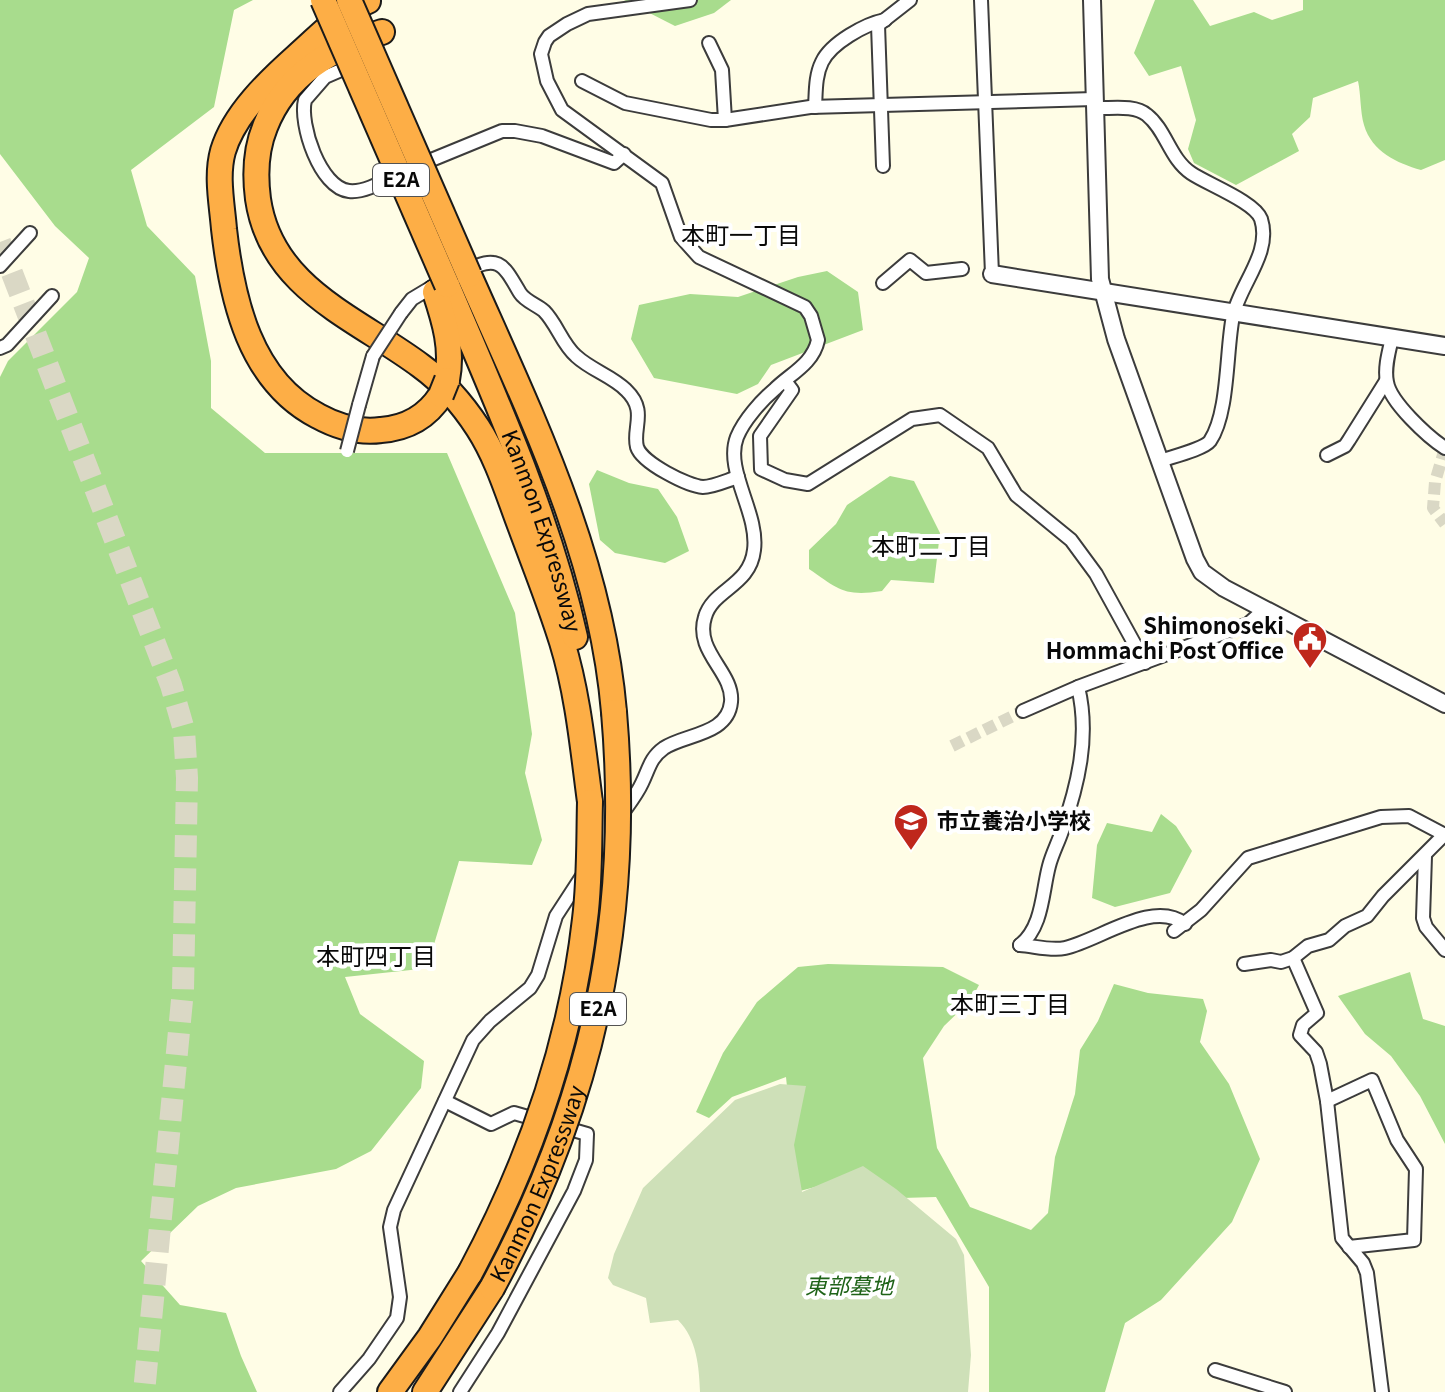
<svg xmlns="http://www.w3.org/2000/svg" width="1445" height="1392" font-family="Georgia,'Noto Sans JP',serif">
<style>
.forest{fill:#a8dc8d}
.cemetery{fill:#cee0b8}
.lines{fill:none;stroke-linecap:round;stroke-linejoin:round}
.minor-tunnel{stroke:#dad8c5;stroke-width:12;stroke-dasharray:12 6;stroke-linecap:butt}
.trunk-tunnel{stroke:#dad8c5;stroke-width:22;stroke-dasharray:22 11;stroke-linecap:butt}
.minor-casing{stroke:#3c3c3c;stroke-width:16}
.tertiary-casing{stroke:#3c3c3c;stroke-width:20}
.motorway-casing{stroke:#1a1a1a;stroke-width:28}
.minor{stroke:#fff;stroke-width:12}
.tertiary{stroke:#fff;stroke-width:16}
.motorway{stroke:#fdae46;stroke-width:24}
.minor-bridge-casing{stroke:#3c3c3c;stroke-width:16;stroke-linecap:butt}
.motorway-bridge-casing{stroke:#1a1a1a;stroke-width:28;stroke-linecap:butt}
.minor-bridge{stroke:#fff;stroke-width:12}
.motorway-bridge{stroke:#fdae46;stroke-width:24}
.labels{text-anchor:middle;stroke-width:8;stroke-linejoin:round;paint-order:stroke}
.shield{fill:#fff;stroke:#535353;stroke-width:2}
.shield-label{font-size:20px;font-weight:bold;fill:#090909}
.street-label{font-size:22px;fill:#090909;stroke:#fff}
.poi-label{font-size:22px;font-weight:bold;fill:#090909;stroke:#fff;text-anchor:end}
.park-label{font-size:22px;font-style:italic;fill:#1f6318;stroke:#fff}
.neighbourhood-label{font-size:24px;fill:#090909;stroke:#fff}
</style>
<rect width="100%" height="100%" fill="#fffde6"/>
<g class="forest">
<polygon points="0,0 253,0 234,10 214,107 131,170 147,226 195,276 211,361 211,408 265,453 447,453 515,613 532,734 525,773 542,840 532,865 459,861 432,951 420,969 345,977 360,1014 424,1061 421,1088 371,1151 336,1169 236,1188 198,1206 141,1261 180,1305 226,1313 241,1356 257,1392 0,1392 0,377 8,361 77,292 89,258 55,226 0,154"/>
<polygon points="624,0 731,0 714,13 675,26"/>
<path d="M1155,0H1193L1210,26L1254,12L1272,20L1303,10V0H1445V160L1421,170C1397,163 1372,152 1364,125C1360,111 1361,95 1358,81L1313,98L1310,117L1292,134L1299,151L1236,185L1194,163L1188,149L1196,120L1181,66L1149,76L1134,53Z"/>
<polygon points="827,271 858,292 863,330 771,365 758,384 737,394 654,378 631,339 639,305 690,294 738,297 798,277"/>
<polygon points="597,470 629,483 658,489 677,517 689,551 665,563 615,553 600,540 589,484"/>
<path d="M890,476L914,481L940,533L934,583L891,580L882,591C844,597 838,589 809,569V550L836,524L847,505Z"/>
<polygon points="1161,814 1176,826 1192,851 1170,893 1115,907 1092,898 1097,845 1107,823 1152,832"/>
<polygon points="828,964 943,967 979,985 971,1000 944,1026 923,1058 937,1148 970,1207 1031,1230 1048,1213 1055,1157 1075,1094 1080,1050 1098,1021 1114,984 1148,993 1203,999 1207,1011 1200,1042 1229,1084 1260,1159 1232,1222 1161,1300 1125,1323 1105,1392 989,1392 989,1287 936,1197 902,1198 849,1178 800,1191 780,1168 791,1126 786,1077 732,1097 709,1118 696,1112 723,1053 757,1002 798,967"/>
<polygon points="1410,972 1423,1019 1445,1026 1445,1144 1420,1096 1391,1056 1365,1034 1338,996"/>
</g>
<path class="cemetery" d="M780,1084L806,1086L794,1145L802,1192L863,1166L896,1189L956,1239L964,1255L971,1355L968,1392H700C699,1367 697,1339 678,1320L650,1323L646,1298L613,1285L608,1278L614,1254L643,1188L735,1100Z"/>
<g class="lines">
<g class="minor-tunnel">
<polyline points="1445,448 1435,482 1433,508 1445,524"/>
<polyline points="952,746 1023,711"/>
</g>
<polyline class="trunk-tunnel" points="0,242 171,685 184,730 187,778 183,990 144,1392"/>
<g class="minor-casing">
<g id="minor">
<polyline points="981,0 992,274"/>
<polyline points="709,43 722,70 725,120"/>
<path d="M355,64L325,77L305,100C299,124 320,188 349,191C366,193 387,179 402,172"/>
<polyline points="582,81 625,103 711,120 725,120 810,107 1094,99"/>
<path d="M815,107C816,92 815,76 822,62C831,43 865,24 885,20"/>
<path d="M1094,108C1110,109 1134,104 1147,115C1166,130 1170,159 1191,173C1207,184 1255,202 1261,219C1272,253 1240,284 1233,316C1226,350 1229,413 1210,441C1204,449 1171,457 1160,461"/>
<polyline points="419,165 502,131 515,131 542,136 614,163 624,154"/>
<polyline points="883,166 878,25 910,0"/>
<polyline points="0,266 30,233"/>
<path d="M465,271C499,254 503,264 520,293C525,301 537,305 544,311C557,324 562,344 576,356C591,370 612,376 626,390C648,411 632,428 637,447C642,463 688,486 703,487C713,487 728,480 738,477"/>
<polyline points="883,283 910,260 926,273 962,269"/>
<polyline points="401,313 412,299 437,284"/>
<path d="M1392,338C1389,351 1384,368 1387,382C1390,402 1428,437 1445,448"/>
<polyline points="0,348 7,345 52,296"/>
<polyline points="786,382 792,390 760,436 761,469 785,480 808,484 912,419 940,415 988,448 1016,495 1071,540 1096,574 1145,663"/>
<polyline points="359,405 373,356"/>
<polyline points="1327,455 1345,446 1349,440 1386,381"/>
<polyline points="1023,711 1078,687 1248,624 1265,609"/>
<path d="M622,814C629,804 637,794 642,783C649,769 650,758 664,748C685,734 728,735 731,702C734,672 694,652 705,617C713,589 750,586 754,550C759,513 724,470 737,437C744,420 761,401 775,389C790,374 813,364 818,340L811,316L805,307L699,257L681,237L662,183L562,110L547,81L541,54L545,42L549,36L567,24L588,14L690,0"/>
<polyline points="1425,856 1423,918 1426,927 1445,950"/>
<polyline points="1174,931 1201,910 1248,858 1381,817 1409,816 1445,835"/>
<path d="M1020,945C1043,927 1042,892 1049,866C1052,854 1058,843 1062,831C1078,785 1090,736 1078,687"/>
<path d="M1020,945C1034,946 1051,951 1065,948C1100,940 1153,899 1185,924"/>
<polyline points="1293,958 1317,1013 1303,1025 1300,1035 1316,1052 1320,1064 1327,1101 1342,1238 1363,1263 1367,1273 1382,1392"/>
<polyline points="1244,964 1271,960 1281,962 1293,958 1308,946 1329,940 1345,926 1367,916 1383,896 1445,834"/>
<polyline points="445,1101 491,1124 514,1113 587,1134 586,1160 574,1191 498,1333 460,1392"/>
<polyline points="1327,1101 1372,1080 1397,1140 1416,1169 1414,1240 1349,1247"/>
<polyline points="1215,1370 1285,1392"/>
<polyline points="340,1392 369,1359 397,1318 400,1297 390,1227 394,1210 473,1040 490,1021 530,988 538,975 556,916 584,873"/>
</g>
</g>
<g class="tertiary-casing">
<g id="tertiary">
<polyline points="1092,0 1100,279 1116,339 1195,559 1202,572 1224,588 1445,704"/>
<polyline points="992,274 1445,346"/>
</g>
</g>
<g class="motorway-casing">
<g id="motorway">
<path d="M368,1C340,13 320,36 297,56C269,81 234,114 223,151C216,176 222,204 224,229C232,300 250,381 318,416C338,427 358,433 381,430C407,428 427,417 441,395"/>
<path d="M382,32C331,48 285,75 265,127C256,149 255,176 258,199C271,289 357,318 421,366C443,382 463,405 478,428C498,459 508,494 521,528C535,566 550,603 562,642C578,694 583,749 590,802"/>
<path d="M469,275C531,415 601,557 614,712"/>
<path id="s1" d="M447,285C496,400 548,515 575,637"/>
<path d="M435,292C445,322 453,349 447,380"/>
<polyline points="390,1392 430,1337 470,1273"/>
<polyline points="425,1392 492,1288"/>
</g>
</g>
<use href="#minor" class="minor"/>
<use href="#tertiary" class="tertiary"/>
<use href="#motorway" class="motorway"/>
<g class="minor-bridge-casing">
<g id="minor-bridge">
<polyline points="373,356 401,313"/>
<polyline points="347,451 359,405"/>
</g>
</g>
<g class="motorway-bridge-casing">
<g id="motorway-bridge">
<polyline points="323,0 447,285"/>
<polyline points="349,0 469,275"/>
<polyline points="441,395 447,380"/>
<path d="M470,1273C529,1163 571,1043 585,919C590,880 589,841 590,802"/>
<path id="s2" d="M492,1288C592,1103 632,921 614,712"/>
</g>
</g>
<use href="#minor-bridge" class="minor-bridge"/>
<use href="#motorway-bridge" class="motorway-bridge"/>
</g>
<defs>
<g id="civic-pin" transform="scale(1.8)"><path d="M0 17L-7.5 6A9.5 9.5 0 1 1 7.5 6Z" fill="#bf271c" stroke="#fff"/><path d="M-.6-6.5H3V-4.5H.6V-3L4-1V1h2V6H-6V1h2V-1L-.6-3ZM-1.2 2.5V6h2.4V2.5Z" fill="#fff"/></g>
<g id="school-pin" transform="scale(1.8)"><path d="M0 17L-7.5 6A9.5 9.5 0 1 1 7.5 6Z" fill="#bf271c" stroke="#fff"/><path d="M0-5L7-2L0 1L-7-2ZM-4 1L0 2.5L4 1V4Q0 6-4 4Z" fill="#fff"/></g>
</defs>
<g fill-rule="evenodd">
<use href="#civic-pin" x="1310" y="639"/>
<use href="#school-pin" x="911" y="821"/>
</g>
<g class="labels">
<g class="shield">
<rect x="373" y="164" width="56" height="32" rx="6"/>
<rect x="570" y="993" width="56" height="32" rx="6"/>
</g>
<g class="shield-label">
<text x="401" y="187">E2A</text>
<text x="598" y="1016">E2A</text>
</g>
<g class="street-label">
<text dy="8" stroke="none"><textPath href="#s1" startOffset="264">Kanmon Expressway</textPath></text>
<text dy="8" stroke="none"><textPath href="#s2" startOffset="114">Kanmon Expressway</textPath></text>
</g>
<g class="poi-label">
<text x="1284" y="634">Shimonoseki<tspan x="1284" dy="25">Hommachi Post Office</tspan></text>
<text x="937" y="829" text-anchor="start">市立養治小学校</text>
</g>
<g class="park-label">
<text x="849" y="1294">東部墓地</text>
</g>
<g class="neighbourhood-label">
<text x="741" y="244">本町一丁目</text>
<text x="931" y="555">本町二丁目</text>
<text x="376" y="965">本町四丁目</text>
<text x="1010" y="1013">本町三丁目</text>
</g>
</g>
</svg>
